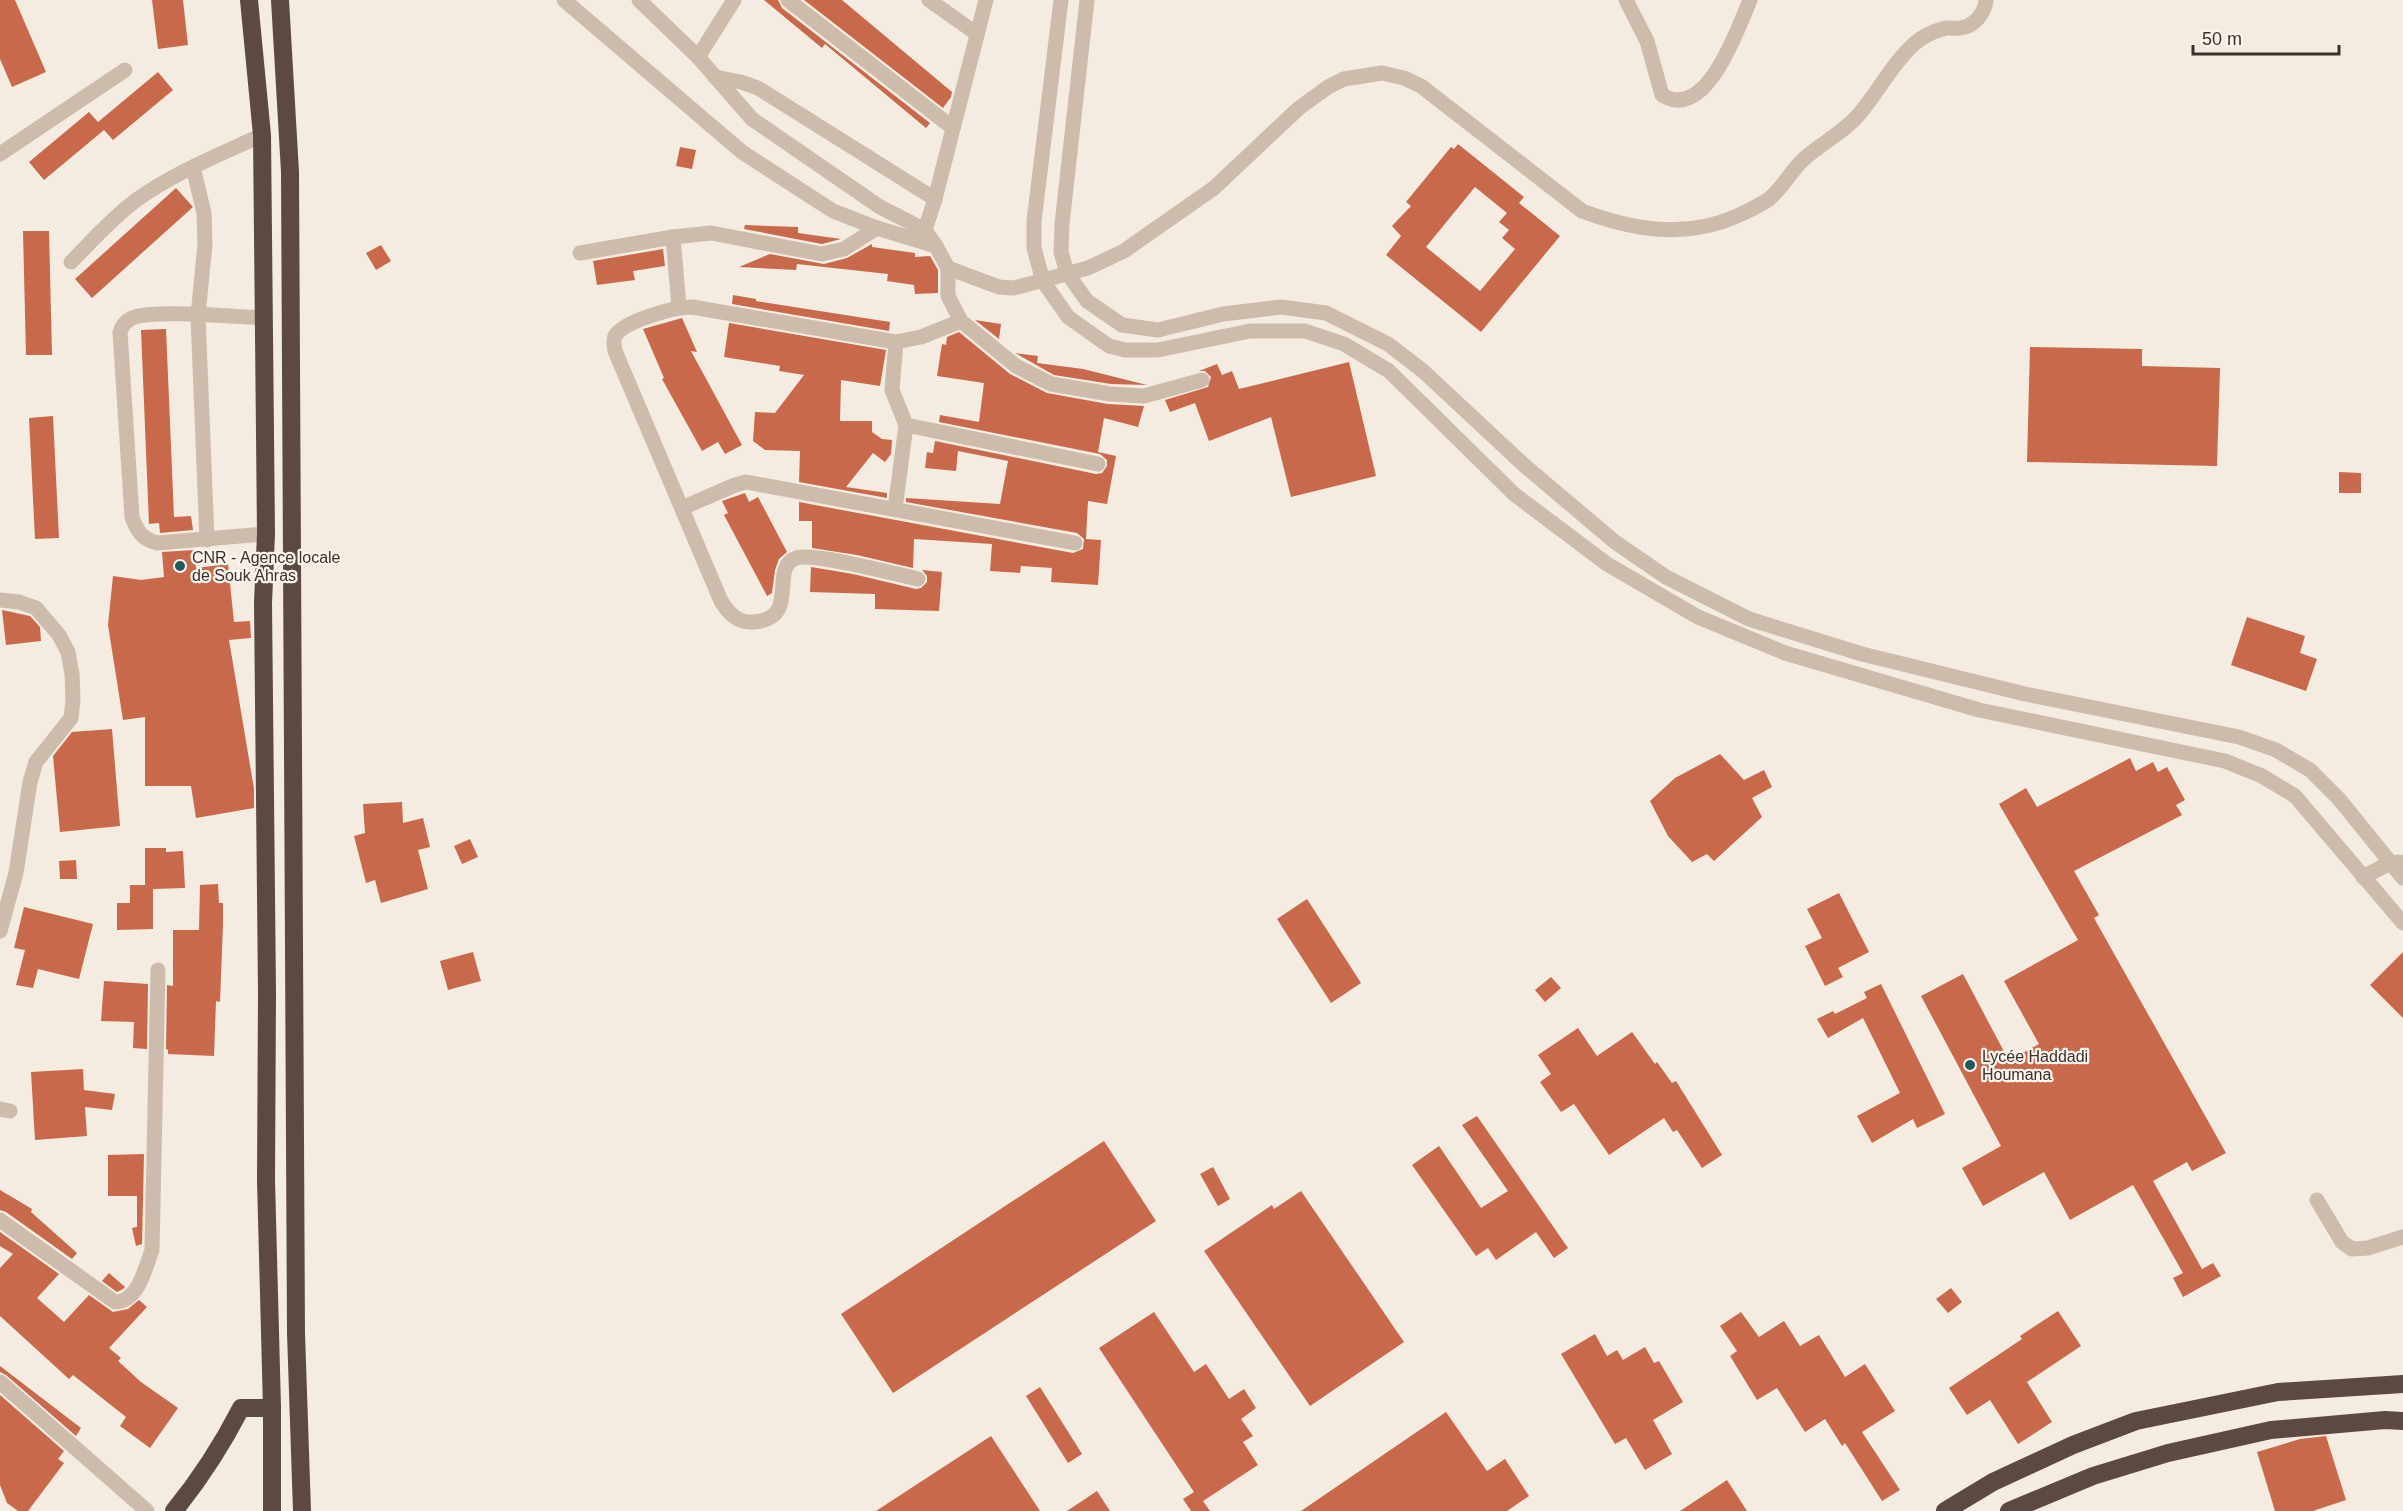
<svg xmlns="http://www.w3.org/2000/svg" width="2403" height="1511" font-family="Helvetica,sans-serif">
<style>
.building{fill:#c8694b;fill-rule:evenodd}
.lines{fill:none;stroke-linecap:round;stroke-linejoin:round}
.minor{stroke:#cdbbac;stroke-width:15}
.highway{stroke:#5c4a42;stroke-width:18}
.poi-dot{fill:#1f5a5e;stroke:#fbf5ee;stroke-width:2}
.labels{text-anchor:middle;stroke-width:4.5;stroke-linejoin:round;paint-order:stroke}
.poi-label{font-size:16px;fill:#3b302b;stroke:#fbf5ee;text-anchor:start}
</style>
<rect width="100%" height="100%" fill="#f4ebe1"/>
<g class="building">
<polygon points="0,0 15,0 46,72 12,87 0,59"/>
<polygon points="152,0 183,0 188,45 158,49"/>
<polygon points="764,0 778,0 782,8 930,123 926,128 825,44 822,48"/>
<polygon points="804,0 842,0 952,92 951,97 943,108"/>
<polygon points="158,72 173,90 113,140 104,130 44,180 29,162 89,112 98,122"/>
<path d="M1458,144L1524,197L1519,203L1560,236L1481,332L1386,255L1401,236L1392,226L1411,206L1406,202L1451,147L1454,149ZM1475,187L1507,213L1499,222L1509,230L1502,238L1515,249L1480,291L1426,247Z"/>
<polygon points="680,147 696,150 692,169 676,166"/>
<polygon points="176,188 193,207 92,298 75,279"/>
<polygon points="745,225 798,227 798,233 841,239 822,244 744,229"/>
<polygon points="23,231 49,231 52,355 26,355"/>
<polygon points="872,244 872,247 915,253 915,257 930,256 938,270 938,293 915,294 914,285 887,281 888,274 797,264 796,270 739,267 770,254 824,264 847,258"/>
<polygon points="381,245 391,261 376,270 366,253"/>
<polygon points="663,249 665,266 633,271 635,280 597,285 593,261"/>
<polygon points="733,295 756,299 756,301 890,322 889,331 732,304"/>
<polygon points="682,318 697,352 691,351 742,445 725,454 718,442 702,451 662,379 664,378 643,329"/>
<polygon points="975,320 1001,324 999,339"/>
<polygon points="729,323 886,350 880,386 841,380 840,421 872,421 872,432 882,439 892,440 891,454 885,462 873,453 846,487 887,493 887,498 799,482 800,451 765,450 753,441 755,412 775,413 804,375 779,371 780,366 724,357"/>
<polygon points="166,329 174,517 191,516 193,530 160,533 159,523 149,524 141,330"/>
<polygon points="959,332 1010,374 1047,393 1108,404 1144,406 1138,427 1104,418 1098,452 1116,456 1107,504 1088,501 1086,539 1101,540 1098,585 1051,582 1052,568 1021,566 1020,573 990,571 992,544 914,539 913,568 857,555 812,548 812,521 799,521 799,502 1073,553 1083,549 1084,539 1077,533 906,502 906,498 1000,504 1008,461 958,451 956,471 925,468 927,452 933,453 935,441 1096,474 1102,473 1107,466 1107,460 1100,454 939,422 940,415 979,422 984,383 937,376 942,344 946,345 947,337"/>
<polygon points="2030,347 2142,349 2142,366 2220,368 2217,466 2027,462"/>
<polygon points="1015,353 1038,356 1037,363 1083,369 1147,385 1111,384 1054,375"/>
<polygon points="1349,362 1376,476 1291,497 1271,417 1209,441 1195,403 1170,412 1165,400 1208,387 1211,377 1205,371 1199,371 1217,364 1222,375 1232,371 1239,389"/>
<polygon points="53,416 59,538 35,539 29,418"/>
<polygon points="2339,472 2361,473 2361,493 2339,493"/>
<polygon points="745,493 749,502 758,497 787,552 779,559 775,570 772,593 767,596 724,515 728,513 722,501"/>
<polygon points="194,550 196,568 228,564 234,622 250,621 251,638 229,640 254,789 254,808 196,818 191,786 145,786 145,717 123,720 108,625 113,576 141,580 164,577 162,552"/>
<polygon points="811,567 853,574 916,589 921,588 927,582 927,576 922,570 942,572 939,611 875,609 875,594 810,592"/>
<polygon points="2,610 30,616 40,627 41,641 6,645"/>
<polygon points="2247,617 2305,636 2300,653 2317,659 2306,691 2231,665"/>
<polygon points="112,729 120,826 60,832 53,756 72,732"/>
<polygon points="1720,754 1744,780 1764,770 1772,787 1752,798 1762,817 1714,861 1707,854 1692,862 1668,836 1650,801 1675,778"/>
<polygon points="2130,758 2136,771 2153,762 2158,772 2167,767 2185,800 2176,805 2182,815 2074,871 2099,915 2094,918 2226,1153 2192,1171 2187,1162 2153,1181 2202,1269 2213,1263 2221,1276 2183,1297 2173,1278 2183,1273 2133,1185 2070,1220 2044,1172 1983,1206 1962,1168 2001,1146 1921,996 1963,974 2009,1061 2039,1044 2004,981 2078,940 1999,804 2026,788 2037,807"/>
<polygon points="402,802 403,823 423,818 430,847 418,850 428,889 381,903 375,880 366,883 354,836 365,833 363,804"/>
<polygon points="470,839 478,857 462,864 454,846"/>
<polygon points="145,848 166,848 166,852 183,851 185,888 153,889 153,929 117,930 117,903 130,903 130,885 145,885"/>
<polygon points="76,860 77,879 60,879 59,861"/>
<polygon points="218,884 219,903 223,903 223,924 220,1002 216,1001 214,1056 168,1054 168,1050 166,1049 167,985 173,986 173,930 199,930 200,885"/>
<polygon points="1839,893 1869,952 1838,968 1843,977 1825,986 1805,946 1822,938 1807,909"/>
<polygon points="1307,899 1361,983 1331,1003 1277,919"/>
<polygon points="24,907 93,924 79,979 38,969 33,988 16,985 25,950 14,948"/>
<polygon points="473,952 481,981 448,990 440,961"/>
<polygon points="2403,952 2403,1018 2370,985"/>
<polygon points="1551,977 1561,988 1545,1002 1535,990"/>
<polygon points="104,981 148,984 147,1049 133,1048 134,1022 101,1021"/>
<polygon points="1881,984 1945,1114 1917,1128 1913,1119 1872,1143 1857,1116 1900,1093 1863,1018 1828,1038 1817,1019 1833,1011 1835,1014 1867,998 1864,992"/>
<polygon points="1578,1028 1597,1056 1632,1032 1655,1064 1657,1062 1672,1083 1676,1081 1722,1155 1702,1168 1677,1130 1673,1132 1664,1118 1609,1155 1574,1104 1561,1112 1540,1082 1551,1074 1538,1055"/>
<polygon points="83,1069 84,1090 115,1094 112,1110 85,1107 87,1136 35,1140 31,1072"/>
<polygon points="1477,1116 1568,1248 1554,1258 1536,1232 1496,1260 1488,1248 1476,1256 1412,1165 1439,1146 1481,1208 1508,1191 1462,1125"/>
<polygon points="1104,1141 1156,1221 893,1393 841,1314"/>
<polygon points="144,1154 142,1244 136,1246 132,1228 137,1227 137,1196 108,1196 108,1155"/>
<polygon points="1213,1167 1230,1199 1218,1206 1200,1174"/>
<polygon points="0,1190 32,1209 31,1212 77,1253 72,1259 6,1212 0,1210"/>
<polygon points="1301,1191 1404,1342 1310,1406 1204,1251 1272,1205 1274,1209"/>
<polygon points="0,1232 59,1274 37,1298 64,1322 89,1295 113,1312 128,1309 139,1300 147,1307 109,1348 121,1358 118,1361 141,1382 178,1408 150,1448 120,1426 126,1417 73,1375 69,1379 0,1316 0,1268 13,1254 0,1246"/>
<polygon points="109,1273 125,1287 123,1289 117,1292 102,1281"/>
<polygon points="1951,1288 1962,1302 1948,1313 1936,1299"/>
<polygon points="2058,1311 2081,1346 2027,1382 2052,1422 2018,1444 1990,1400 1967,1415 1949,1388 2022,1339 2020,1336"/>
<polygon points="1154,1312 1194,1372 1206,1364 1229,1399 1244,1389 1256,1408 1241,1419 1253,1436 1243,1442 1258,1465 1203,1501 1210,1511 1191,1511 1183,1499 1194,1492 1099,1348"/>
<polygon points="1741,1312 1759,1337 1784,1321 1800,1346 1819,1335 1845,1377 1865,1364 1895,1411 1862,1432 1900,1490 1882,1501 1845,1443 1842,1446 1825,1419 1805,1432 1777,1388 1757,1400 1730,1356 1737,1351 1720,1326"/>
<polygon points="1595,1334 1607,1356 1617,1350 1623,1360 1645,1347 1654,1363 1659,1361 1683,1402 1653,1420 1672,1454 1645,1470 1626,1438 1615,1444 1561,1354"/>
<polygon points="0,1366 81,1428 76,1436 6,1375 0,1372"/>
<polygon points="1040,1387 1082,1454 1068,1463 1026,1396"/>
<polygon points="0,1395 64,1451 58,1459 64,1463 28,1511 18,1511 7,1503 0,1485"/>
<polygon points="1446,1412 1487,1471 1505,1459 1529,1496 1507,1511 1301,1511"/>
<polygon points="991,1436 1040,1511 876,1511"/>
<polygon points="2326,1436 2346,1500 2313,1511 2275,1511 2257,1452 2300,1439"/>
<polygon points="1727,1480 1747,1511 1680,1511"/>
<polygon points="1097,1491 1110,1511 1067,1511"/>
</g>
<g class="lines">
<g class="minor">
<polyline points="564,0 742,152 833,211 877,228 936,246"/>
<path d="M639,0L698,57L752,119L880,207L925,230L936,246L948,268L999,287L1014,288L1088,268L1124,251L1214,188L1299,108L1328,87L1344,79L1382,73L1404,78L1421,86L1582,211C1633,230 1685,239 1737,216C1748,211 1759,206 1769,199C1783,188 1791,170 1805,158C1823,142 1846,131 1861,112C1879,90 1893,63 1914,44C1922,37 1932,32 1942,29C1949,27 1953,29 1960,28C1974,27 1985,13 1986,0"/>
<polyline points="788,0 953,128"/>
<polyline points="929,0 977,34"/>
<polyline points="1061,0 1034,221 1034,248 1043,281 1068,317 1109,346 1125,350 1158,350 1250,331 1305,331 1344,344 1389,371 1514,494 1607,564 1698,617 1785,653 1979,710 2225,761 2262,776 2295,796 2403,923"/>
<polyline points="1087,0 1062,224 1061,252 1067,273 1087,301 1122,325 1158,330 1223,314 1281,307 1326,313 1388,344 1423,371 1525,466 1615,542 1666,577 1749,619 1862,654 2025,694 2239,737 2276,750 2310,770 2339,799 2403,878"/>
<path d="M1626,0L1647,41L1662,95C1706,123 1738,28 1750,0"/>
<polyline points="698,57 734,0"/>
<polyline points="715,77 741,82 758,88 935,199"/>
<polyline points="0,154 125,70"/>
<polyline points="193,167 204,213 205,244 198,316 207,540"/>
<polyline points="925,230 935,199 986,0"/>
<polyline points="673,237 679,307"/>
<polyline points="580,253 673,237 711,233 822,254 844,249 877,228"/>
<path d="M71,262C92,241 111,219 135,201C173,173 219,155 262,135"/>
<polyline points="948,268 948,296 961,321 1016,366 1051,384 1110,394 1144,396 1202,380"/>
<path d="M264,318C236,317 153,309 132,318C126,321 122,326 120,332L132,517C137,531 142,539 157,543L266,534"/>
<polyline points="906,425 1098,464"/>
<polyline points="682,508 735,485 746,482 1075,543"/>
<polyline points="895,509 906,425 892,390 896,342"/>
<path d="M918,579C895,574 814,552 796,558C768,568 802,619 753,622C738,623 729,614 721,601L615,351C614,346 613,341 615,336C624,321 674,307 692,307L896,342L921,337L961,321"/>
<polyline points="0,600 19,602 36,608 59,635 68,652 72,674 73,700 71,718 36,762 30,782 16,873 0,931"/>
<polyline points="2363,877 2390,863 2400,862"/>
<polyline points="0,1109 10,1111"/>
<polyline points="2317,1200 2342,1242 2352,1249 2368,1248 2403,1237"/>
<path d="M0,1220L115,1302C138,1302 145,1269 152,1250L158,970"/>
<polyline points="0,1382 147,1511"/>
</g>
<g class="highway">
<polyline points="249,0 262,135 266,534 263,603 267,992 266,1180 272,1408 272,1511"/>
<polyline points="280,0 290,172 296,1333 302,1511"/>
<path d="M174,1511C200,1479 222,1445 241,1408H272"/>
<polyline points="1945,1511 1993,1482 2073,1445 2136,1421 2278,1392 2403,1384"/>
<polyline points="2009,1511 2093,1476 2168,1453 2271,1430 2385,1420 2403,1421"/>
</g>
</g>
<g class="poi-dot">
<circle cx="180" cy="566" r="6"/>
<circle cx="1970" cy="1065" r="6"/>
</g>
<g class="labels">
<g class="poi-label">
<text x="192" y="563">CNR - Agence locale<tspan x="192" dy="18">de Souk Ahras</tspan></text>
<text x="1982" y="1062">Lycée Haddadi<tspan x="1982" dy="18">Houmana</tspan></text>
</g>
</g>
<path d="M2193 45v9h146v-9" fill="none" stroke="#3b302b" stroke-width="3"/>
<text x="2202" y="45" font-size="18" fill="#3b302b" stroke="#fbf5ee" stroke-width="4.5" paint-order="stroke">50 m</text>
</svg>
